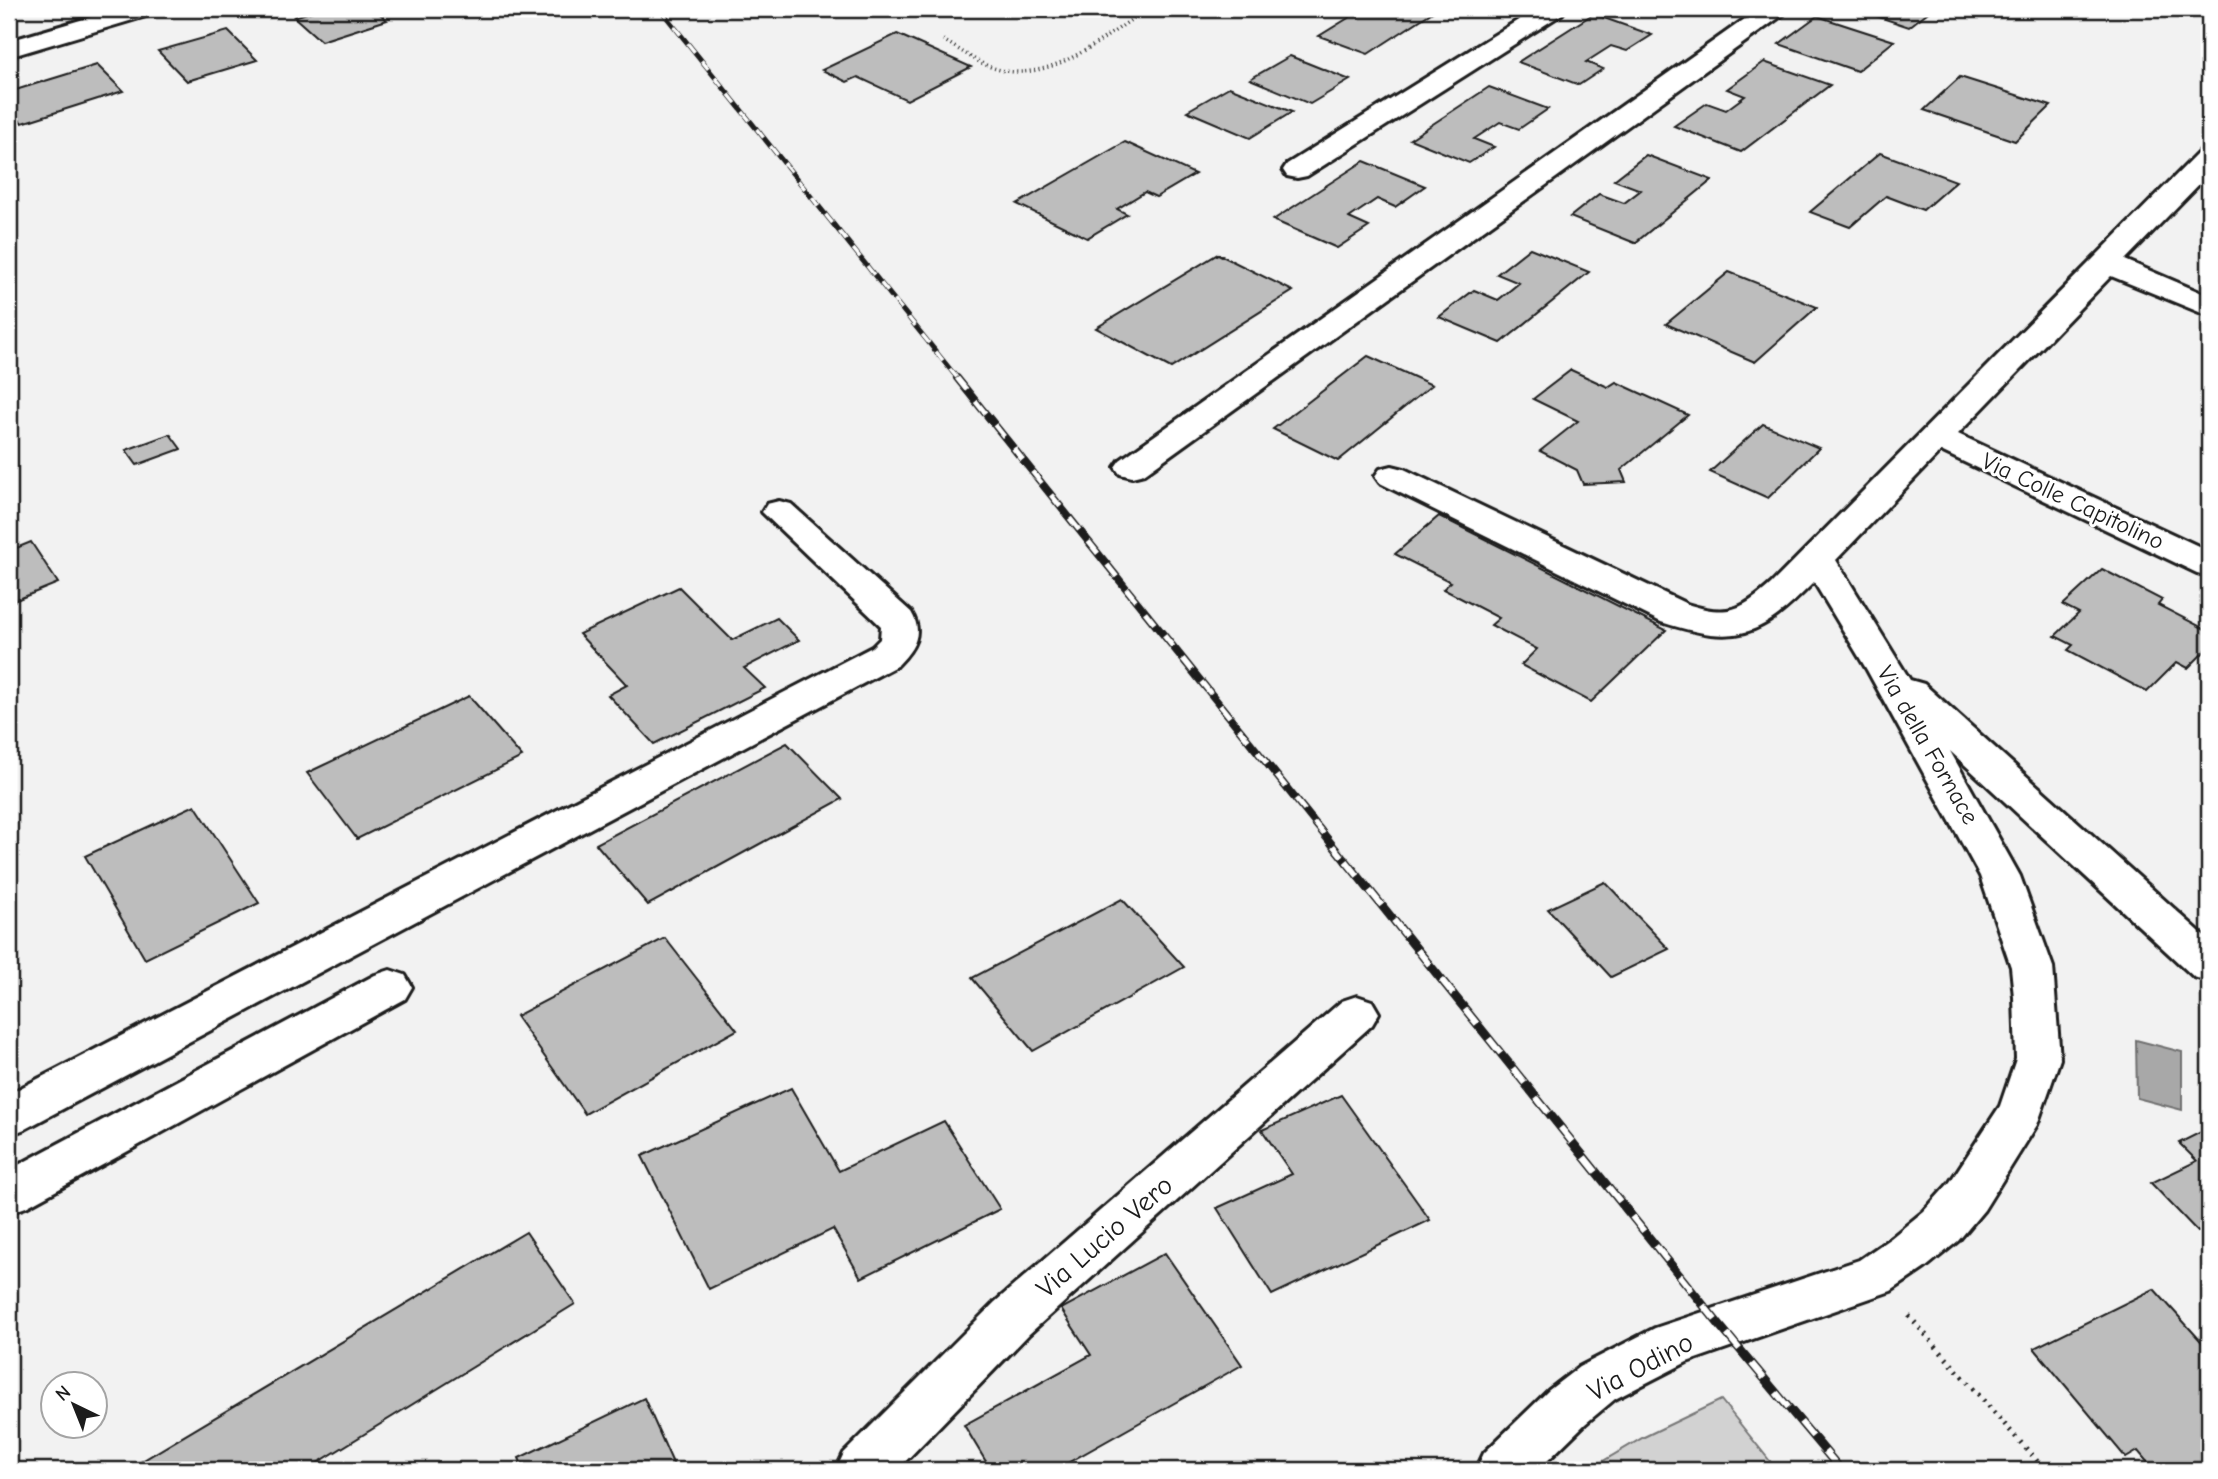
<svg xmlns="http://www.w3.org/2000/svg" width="2218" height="1479" font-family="'Comic Neue',sans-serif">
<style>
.green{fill:#d2d2d2;stroke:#777;stroke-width:2}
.water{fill:#a8a8a8;stroke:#707070;stroke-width:2}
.building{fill:#bdbdbd;stroke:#1c1c1c;stroke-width:2}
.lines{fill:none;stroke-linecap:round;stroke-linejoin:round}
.minor-casing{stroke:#1c1c1c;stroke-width:6}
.path-far1{stroke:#1c1c1c;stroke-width:3.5;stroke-dasharray:1 3.5;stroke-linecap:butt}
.path{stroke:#1c1c1c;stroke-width:5;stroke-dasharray:2 6;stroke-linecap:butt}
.minor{fill:#fff;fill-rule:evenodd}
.rail-far2-casing{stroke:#1c1c1c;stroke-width:5}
.rail-far1-casing{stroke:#1c1c1c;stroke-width:8}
.rail-casing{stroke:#1c1c1c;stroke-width:9}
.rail-far2{stroke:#fff;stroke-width:3.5;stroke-dasharray:11;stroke-linecap:butt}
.rail-far1{stroke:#fff;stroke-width:5;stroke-dasharray:15;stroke-linecap:butt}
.rail{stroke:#fff;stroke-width:6;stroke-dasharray:19;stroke-linecap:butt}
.labels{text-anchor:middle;stroke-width:6;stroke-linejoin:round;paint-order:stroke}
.street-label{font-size:24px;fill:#1c1c1c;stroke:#fff}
.near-street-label{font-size:28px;fill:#1c1c1c;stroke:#fff}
</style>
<rect width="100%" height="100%" fill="#f2f2f2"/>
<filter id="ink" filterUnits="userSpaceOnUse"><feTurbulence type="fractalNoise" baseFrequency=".0143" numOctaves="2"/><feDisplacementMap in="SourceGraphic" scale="14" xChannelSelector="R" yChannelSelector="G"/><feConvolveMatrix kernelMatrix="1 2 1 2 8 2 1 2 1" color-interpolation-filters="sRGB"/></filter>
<g filter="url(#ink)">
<polygon class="green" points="1721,1400 1777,1470 1588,1470 1644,1437"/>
<polygon class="water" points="2136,1040 2182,1052 2182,1110 2137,1098"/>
<g class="building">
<polygon points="320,9 374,9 387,20 321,41 294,17"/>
<polygon points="1363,9 1437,9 1368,54 1319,36"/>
<polygon points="1855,9 1932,9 1909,27"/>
<polygon points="1593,14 1652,35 1627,51 1611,46 1586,62 1603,69 1579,85 1518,62"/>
<polygon points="1817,16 1894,41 1857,71 1779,44"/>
<polygon points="228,31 257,60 187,81 158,51"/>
<polygon points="897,34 971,67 907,100 858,77 847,82 822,70"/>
<polygon points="1290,56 1350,80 1310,104 1250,79"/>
<polygon points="1764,62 1830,85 1741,152 1674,126 1707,103 1726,110 1745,96 1727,89"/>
<polygon points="97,65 123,91 22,123 9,108 9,92"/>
<polygon points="1960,77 2051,106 2015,141 1924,110"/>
<polygon points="1229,87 1292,112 1250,138 1187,111"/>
<polygon points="1489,87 1548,109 1519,129 1500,122 1474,139 1494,147 1469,163 1410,139"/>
<polygon points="1125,142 1195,174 1156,197 1145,192 1117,209 1127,214 1087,238 1017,204"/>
<polygon points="1880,153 1956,181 1923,210 1886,196 1850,227 1810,212"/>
<polygon points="1646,155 1712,180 1635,243 1570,217 1599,194 1624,203 1641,190 1614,180"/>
<polygon points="1364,161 1425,186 1395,207 1377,199 1349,218 1369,227 1337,248 1273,220"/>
<polygon points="1530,248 1589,272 1501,343 1439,317 1474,290 1498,300 1519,283 1497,274"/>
<polygon points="1218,254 1293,291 1171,368 1096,328"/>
<polygon points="1729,272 1817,307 1755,362 1666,324"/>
<polygon points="1368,356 1432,385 1338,461 1273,429"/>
<polygon points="1571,370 1608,387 1616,382 1688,415 1621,470 1626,482 1583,484 1577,470 1540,451 1578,421 1533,399"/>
<polygon points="1763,424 1819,448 1768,498 1710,472"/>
<polygon points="170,434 181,449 137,465 126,450"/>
<polygon points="1439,516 1666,630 1591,702 1521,665 1537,649 1491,625 1499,618 1443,589 1451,582 1395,554"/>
<polygon points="31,542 58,583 9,603 9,551"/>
<polygon points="2102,569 2162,600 2158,605 2209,631 2209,647 2188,668 2177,662 2147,692 2068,650 2073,645 2055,636 2079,613 2063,605"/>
<polygon points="679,587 732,640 777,618 799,640 744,668 765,688 654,744 608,695 627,685 579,634"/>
<polygon points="469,696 522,757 357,839 307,773"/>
<polygon points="787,743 842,799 648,905 596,844"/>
<polygon points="195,805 259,903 145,959 85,856"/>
<polygon points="1605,882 1669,949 1611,977 1548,909"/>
<polygon points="1122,899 1184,967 1033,1051 972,978"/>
<polygon points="665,938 737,1030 585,1114 516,1016"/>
<polygon points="791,1088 839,1171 944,1121 1000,1209 861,1278 833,1229 709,1289 642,1156"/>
<polygon points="1341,1095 1430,1220 1272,1295 1217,1208 1292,1174 1262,1130"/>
<polygon points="2209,1128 2209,1228 2198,1232 2151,1183 2197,1161 2179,1143"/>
<polygon points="526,1232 575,1304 306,1470 127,1470"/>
<polygon points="1165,1253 1242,1365 1055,1470 991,1470 964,1425 1091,1355 1061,1309"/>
<polygon points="2154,1289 2209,1350 2209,1407 2206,1409 2209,1412 2209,1470 2154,1470 2138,1451 2126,1458 2034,1348"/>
<polygon points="644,1398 676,1470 524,1470 519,1458"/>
</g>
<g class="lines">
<g class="minor-casing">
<g id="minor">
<polygon points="118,9 157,9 153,14 9,57 9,41"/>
<polygon points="1536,9 1566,9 1562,14 1307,176 1297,178 1287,176 1283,170 1287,164"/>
<polygon points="1759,9 1788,9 1784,14 1144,474 1132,477 1120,474 1115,467 1120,460"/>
<path d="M2209,150V174L2125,260L2209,296V316L2111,276L1958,434L2209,551V576L2197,573L1941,451L1836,560L1910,680L1924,684L2209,940V982L2194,977L1950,751L2020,876L2053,967L2060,1059L2037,1125L1984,1210L1958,1241L1925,1268L1891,1291L1687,1362L1615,1399L1585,1424L1538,1470H1476L1484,1453L1549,1390L1579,1367L1655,1328L1859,1260L1891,1238L1924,1211L1950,1182L2000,1106L2016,1059L2014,997L2011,967L1980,876L1867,670L1814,582C1759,638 1737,646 1661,622L1380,483L1375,476L1380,469L1392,466L1404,469L1687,604C1727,617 1741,611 1771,584L2199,152Z"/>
<path d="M779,501L791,504L911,612C924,633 914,649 898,665L25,1129L9,1135V1094L872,647L880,639L881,626L762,512L767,504Z"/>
<polygon points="390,970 405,975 412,987 405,999 26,1207 9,1213 9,1170 375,975"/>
<polygon points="1357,996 1372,1001 1379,1013 1372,1025 1029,1334 897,1470 836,1470 844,1453 995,1302 1342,1001"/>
</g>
</g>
<path class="path-far1" d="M943,40C963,51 983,68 1006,71C1057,79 1107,35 1147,9"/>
<polyline class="path" points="1909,1316 2045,1470"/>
<use href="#minor" class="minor"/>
<g class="rail-far2-casing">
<polyline id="rail-far2" points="660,9 958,379"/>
</g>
<g class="rail-far1-casing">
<polyline id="rail-far1" points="957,378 1347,863"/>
</g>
<g class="rail-casing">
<polyline id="rail" points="1346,861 1721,1327 1841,1470"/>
</g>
<use href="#rail-far2" class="rail-far2"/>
<use href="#rail-far1" class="rail-far1"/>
<use href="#rail" class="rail"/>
</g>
</g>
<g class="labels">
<g class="street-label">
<text transform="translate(2073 501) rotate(25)" y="8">Via Colle Capitolino</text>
<text transform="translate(1928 745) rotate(60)" y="8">Via della Fornace</text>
</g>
<g class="near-street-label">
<text transform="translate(1104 1236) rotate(-41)" y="10">Via Lucio Vero</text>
<text transform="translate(1640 1366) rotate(-28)" y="10">Via Odino</text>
</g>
</g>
<rect width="2218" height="1479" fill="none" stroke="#fff" stroke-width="35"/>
<rect x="18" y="18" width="2183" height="1444" fill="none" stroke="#1c1c1c" stroke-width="2.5" filter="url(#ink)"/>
<g transform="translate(74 1405) rotate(317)"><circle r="33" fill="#ffffff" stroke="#a4a4a4" stroke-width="2"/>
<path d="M0-5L12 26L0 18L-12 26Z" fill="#1c1c1c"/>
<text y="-10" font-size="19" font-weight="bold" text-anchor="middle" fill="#1c1c1c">N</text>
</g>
</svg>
